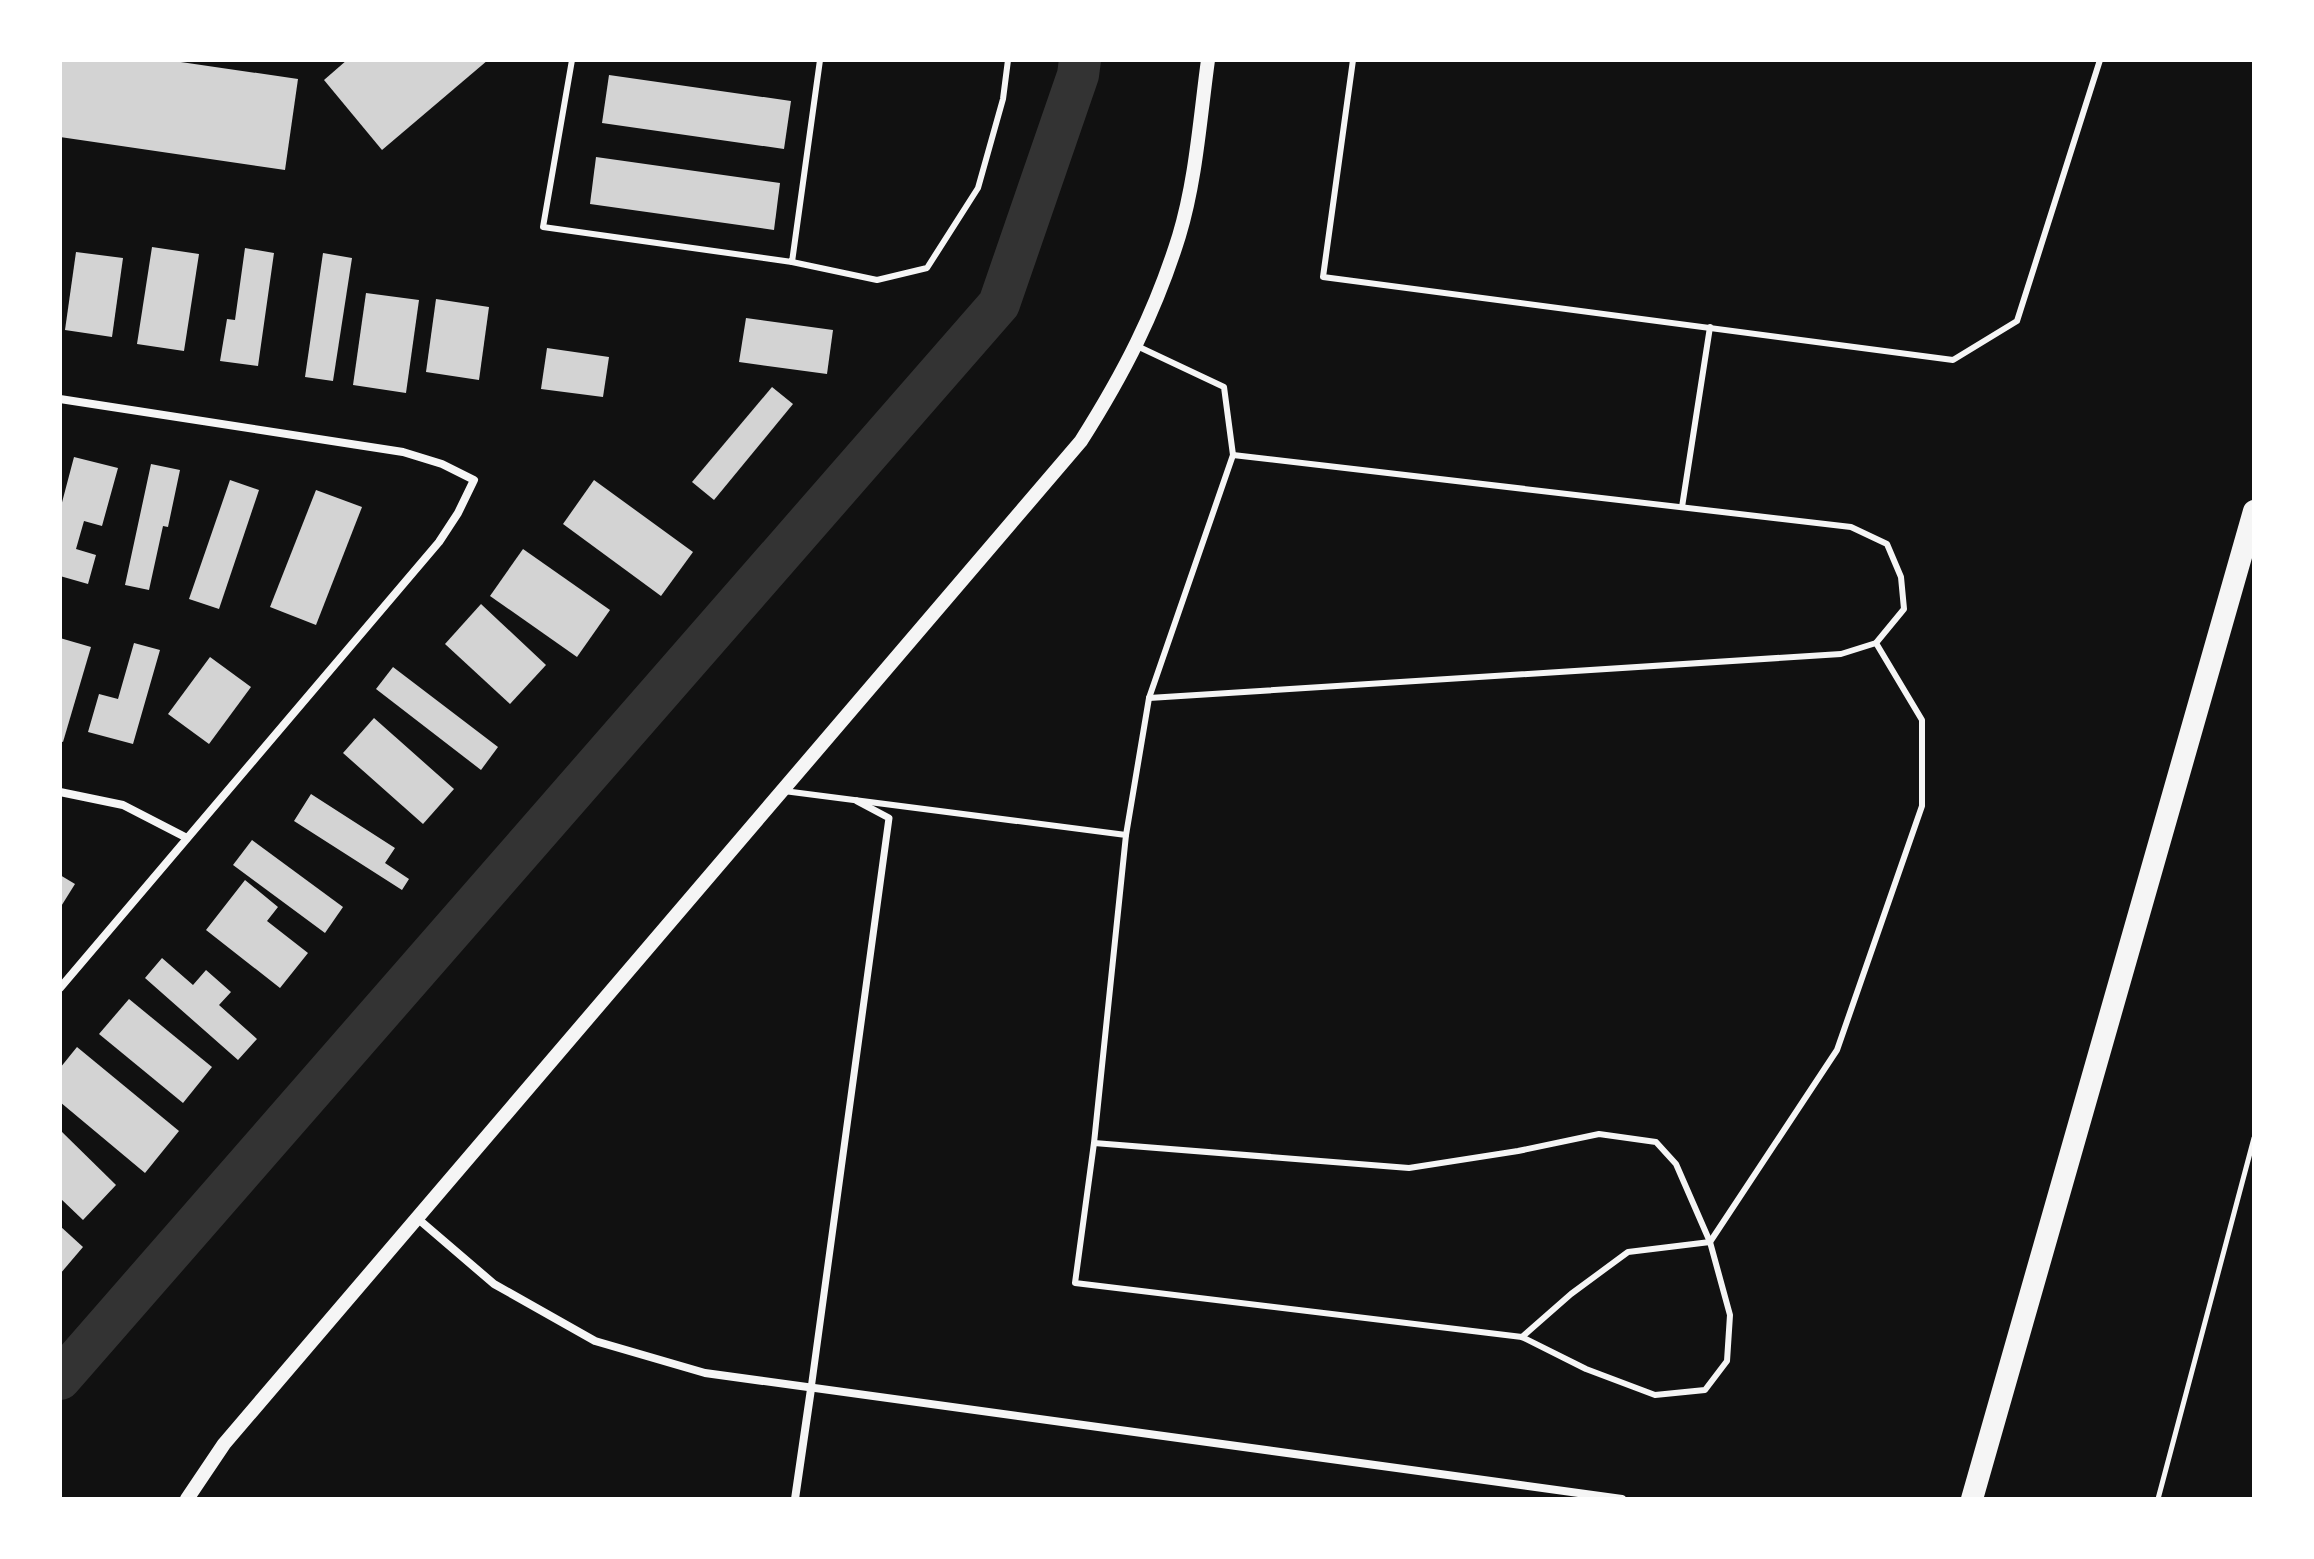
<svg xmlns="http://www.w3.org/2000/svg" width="2314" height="1559" font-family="'Noto Serif',serif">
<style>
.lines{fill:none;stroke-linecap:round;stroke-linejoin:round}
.canal{stroke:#333;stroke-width:42}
.building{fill:#d3d3d3}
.path{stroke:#f5f5f5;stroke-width:5}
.service{stroke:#f5f5f5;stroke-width:6}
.pedestrian{stroke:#f5f5f5;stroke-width:7}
.minor{stroke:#f5f5f5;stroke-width:8}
.tertiary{stroke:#f5f5f5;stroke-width:14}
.trunk{stroke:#f5f5f5;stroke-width:22}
</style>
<rect width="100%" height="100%" fill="#111"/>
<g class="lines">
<polyline class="canal" points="60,1379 999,304 1078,75 1080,60"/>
</g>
<g class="building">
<polygon points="60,60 167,60 298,79 285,170 60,137"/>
<polygon points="347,60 488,60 382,150 324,80"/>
<polygon points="609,75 791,101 784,149 602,123"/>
<polygon points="596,157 780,183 774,230 590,204"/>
<polygon points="152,247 199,254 184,351 137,344"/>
<polygon points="245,248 274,253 258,366 220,361 227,319 235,320"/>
<polygon points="76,252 123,258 112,337 65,330"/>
<polygon points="323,253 352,258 333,381 305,377"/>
<polygon points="366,293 419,300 406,393 353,385"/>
<polygon points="436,299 489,307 479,380 426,372"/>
<polygon points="746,318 833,330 827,374 739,362"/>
<polygon points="547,348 609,357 603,397 541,389"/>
<polygon points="772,387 793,404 714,500 692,482"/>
<polygon points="74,457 118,468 102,526 84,521 76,549 96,555 88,584 60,576 60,510"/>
<polygon points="151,464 180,470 168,527 163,526 149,590 125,585"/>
<polygon points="230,480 259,490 219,609 189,599"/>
<polygon points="594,480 693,552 661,596 563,524"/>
<polygon points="316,490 362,507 316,625 270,607"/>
<polygon points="523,549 610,610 577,657 490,596"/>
<polygon points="481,604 546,665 510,704 445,644"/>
<polygon points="60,638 91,647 63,742 60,741"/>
<polygon points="134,643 160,650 133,744 88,732 99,694 118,699"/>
<polygon points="210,657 251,687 209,744 168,714"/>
<polygon points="393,667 498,747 481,770 376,689"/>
<polygon points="374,718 454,789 423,824 343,753"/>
<polygon points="311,794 395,848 385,863 409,879 402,890 294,821"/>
<polygon points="252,840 343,907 325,933 233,865"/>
<polygon points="60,875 75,884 60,908"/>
<polygon points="245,880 278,907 267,921 308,953 280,988 206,930"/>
<polygon points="162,958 193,985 206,970 231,992 219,1005 257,1039 238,1060 145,978"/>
<polygon points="129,999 212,1067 183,1103 99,1034"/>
<polygon points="77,1047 179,1131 145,1173 60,1102 60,1068"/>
<polygon points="60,1130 116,1185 83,1220 60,1198"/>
<polygon points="60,1226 83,1247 60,1274"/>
</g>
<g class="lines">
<polyline class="path" points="2158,1499 2254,1138"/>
<g class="service">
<polyline points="572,60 543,227 792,262 820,60"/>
<polyline points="1353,60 1323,277 1953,360 2017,321 2100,60"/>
<polyline points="792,262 877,280 927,268 978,188 1003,99 1008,60"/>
<polyline points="1682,507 1710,327"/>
<polyline points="1149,698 1841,654 1876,643 1904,609 1901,577 1887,544 1851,527 1233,455"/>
<polyline points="784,791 1126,835 1094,1143 1075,1283 1522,1337 1586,1369 1655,1395 1705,1390 1727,1361 1730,1315 1710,1242 1676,1164 1656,1142 1599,1134 1518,1151 1409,1168 1094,1143"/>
<polyline points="1126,835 1149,698 1233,455 1224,387 1137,346"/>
<polyline points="1522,1337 1571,1294 1628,1252 1710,1242 1837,1050 1922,806 1922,720 1876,643"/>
</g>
<polyline class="pedestrian" points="811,1389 889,818 857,801"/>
<g class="minor">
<polyline points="60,399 403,452 442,464 474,480 458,513 439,542 60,988"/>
<polyline points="60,792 123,805 187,838"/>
<polyline points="417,1218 494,1284 595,1341 705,1373 1622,1499"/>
<polyline points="795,1499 811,1389"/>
</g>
<path class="tertiary" d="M187,1499L224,1444L1081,441C1124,373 1155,313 1179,236C1196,180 1200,118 1208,60"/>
<polyline class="trunk" points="1972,1499 2254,511"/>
</g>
<rect width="2314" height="1559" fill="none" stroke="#ffffff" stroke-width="124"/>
</svg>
